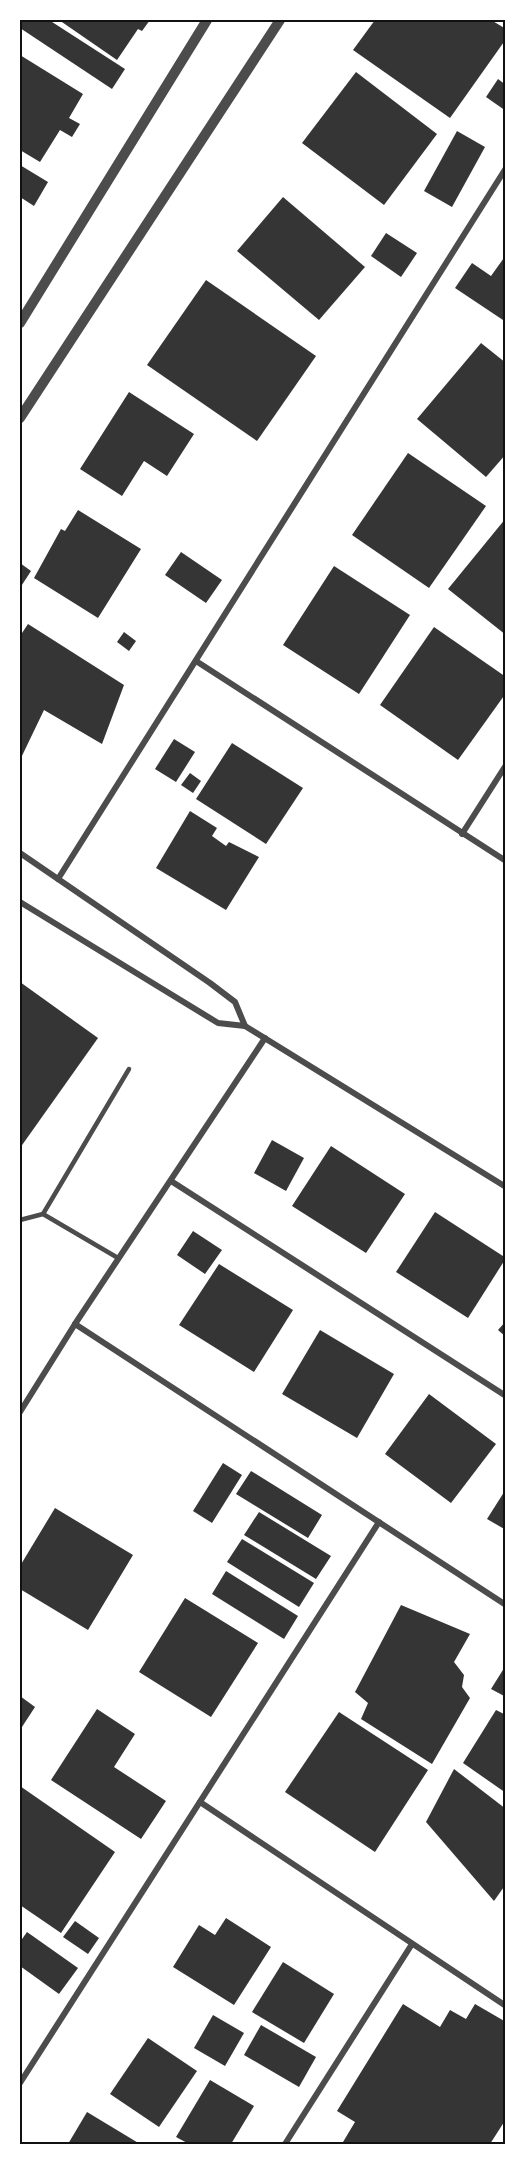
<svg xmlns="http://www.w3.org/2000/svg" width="525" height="2164" font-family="'Varela Round',sans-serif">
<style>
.building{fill:#353535}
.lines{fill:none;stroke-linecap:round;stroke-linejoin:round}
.service{stroke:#4c4c4c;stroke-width:4.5}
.minor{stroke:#4c4c4c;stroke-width:6}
.tertiary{stroke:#4c4c4c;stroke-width:10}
.neatline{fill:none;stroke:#111;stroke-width:2}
</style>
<rect width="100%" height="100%" fill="#fff"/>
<g class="building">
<polygon points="20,20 49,20 125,69 112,89 20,28"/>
<polygon points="59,20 150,20 142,31 138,29 117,60"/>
<polygon points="375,20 491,20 506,29 506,39 450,118 353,50"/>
<polygon points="20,55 83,94 69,118 80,124 72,137 60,130 40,162 20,150"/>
<polygon points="356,72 437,134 384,205 302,143"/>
<polygon points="498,79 506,85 506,111 486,97"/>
<polygon points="457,131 485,147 452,207 424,191"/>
<polygon points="20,165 48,182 34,206 20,197"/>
<polygon points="283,197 365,267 319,320 237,251"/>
<polygon points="386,233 417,253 401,277 371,256"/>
<polygon points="506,255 506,322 455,288 472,263 491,276"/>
<polygon points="206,280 316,356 257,441 147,365"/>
<polygon points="481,343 506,363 506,454 486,477 417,419"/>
<polygon points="129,392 194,434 167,476 144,461 122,496 80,469"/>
<polygon points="408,453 486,506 429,588 352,535"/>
<polygon points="78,510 141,549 98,618 34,578 61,529 65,531"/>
<polygon points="506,518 506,635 448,589"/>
<polygon points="181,552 222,580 206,603 165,575"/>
<polygon points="20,563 31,571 20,588"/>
<polygon points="334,566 410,615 359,694 283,645"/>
<polygon points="28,624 124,685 102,744 44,710 20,760 20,636"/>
<polygon points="434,627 506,677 506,693 458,760 380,705"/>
<polygon points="124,632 136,641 129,651 117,642"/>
<polygon points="174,739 195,752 176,782 155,769"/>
<polygon points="232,743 303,788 266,844 196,799"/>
<polygon points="190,773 201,781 193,793 181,785"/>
<polygon points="190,811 217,828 212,836 226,846 229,842 259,857 226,910 156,868"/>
<polygon points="20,982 98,1038 20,1148"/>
<polygon points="272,1140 304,1158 286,1191 254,1173"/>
<polygon points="331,1146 405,1194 366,1253 292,1206"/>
<polygon points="435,1212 506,1258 468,1318 396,1272"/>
<polygon points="193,1231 222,1250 205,1274 177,1255"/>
<polygon points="219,1264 293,1310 254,1372 179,1325"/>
<polygon points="506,1321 506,1337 498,1330"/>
<polygon points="320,1330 394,1374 357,1438 282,1394"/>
<polygon points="429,1394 496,1444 451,1503 385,1454"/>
<polygon points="223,1463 242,1475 212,1523 193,1511"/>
<polygon points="251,1471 322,1515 308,1538 236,1494"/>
<polygon points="506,1489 506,1530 487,1519"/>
<polygon points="55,1508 133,1555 88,1630 20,1589 20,1566"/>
<polygon points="259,1512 331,1556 316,1579 244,1535"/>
<polygon points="242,1539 314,1583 299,1607 227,1562"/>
<polygon points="226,1571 298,1616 284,1639 212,1594"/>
<polygon points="185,1598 258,1643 211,1717 139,1672"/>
<polygon points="401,1605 470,1634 454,1662 464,1675 462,1687 470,1698 432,1764 361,1719 368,1703 355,1692"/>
<polygon points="506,1665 506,1697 491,1689"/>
<polygon points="20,1696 35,1707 20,1730"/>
<polygon points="97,1709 135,1734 114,1767 166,1801 141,1839 51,1780"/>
<polygon points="496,1710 506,1715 506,1793 463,1763"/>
<polygon points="339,1712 428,1770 375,1852 285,1792"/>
<polygon points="454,1769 506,1809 506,1884 494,1901 426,1822"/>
<polygon points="20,1786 115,1852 61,1933 20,1905"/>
<polygon points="226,1918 271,1947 234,2005 173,1967 199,1925 215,1935"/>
<polygon points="75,1921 99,1938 88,1954 63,1937"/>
<polygon points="27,1932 78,1968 59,1994 20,1966 20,1942"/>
<polygon points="283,1962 334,1994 304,2043 252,2012"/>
<polygon points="403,2004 440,2027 450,2010 466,2019 475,2004 506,2022 506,2119 490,2144 348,2144 343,2142 355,2122 337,2111"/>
<polygon points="213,2015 244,2033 225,2066 194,2048"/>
<polygon points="261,2025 316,2057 299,2087 244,2055"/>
<polygon points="148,2038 197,2071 159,2127 110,2094"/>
<polygon points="210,2080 254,2106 231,2144 189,2144 176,2137"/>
<polygon points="87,2112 140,2144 68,2144"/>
</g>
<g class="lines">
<g class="service">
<polyline points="43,1214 129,1069"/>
<polyline points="20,1220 43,1214 118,1258"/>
</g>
<g class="minor">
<polyline points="196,661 506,861"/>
<polyline points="462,834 506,765"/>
<polyline points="20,853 210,983 235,1002 245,1026"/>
<polyline points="58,879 506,168"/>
<polyline points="20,902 218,1023 245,1026 506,1187"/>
<polyline points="171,1181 506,1396"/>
<polyline points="75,1324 506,1605"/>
<polyline points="20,1412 75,1324 265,1038"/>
<polyline points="200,1802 506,2006"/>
<polyline points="20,2083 379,1522"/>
<polyline points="285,2144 412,1944"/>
</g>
<g class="tertiary">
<polyline points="20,323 207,20"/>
<polyline points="20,418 280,20"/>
</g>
</g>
<rect width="525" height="2164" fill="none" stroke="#ffffff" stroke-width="42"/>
<rect x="21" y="21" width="483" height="2122" class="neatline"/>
</svg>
